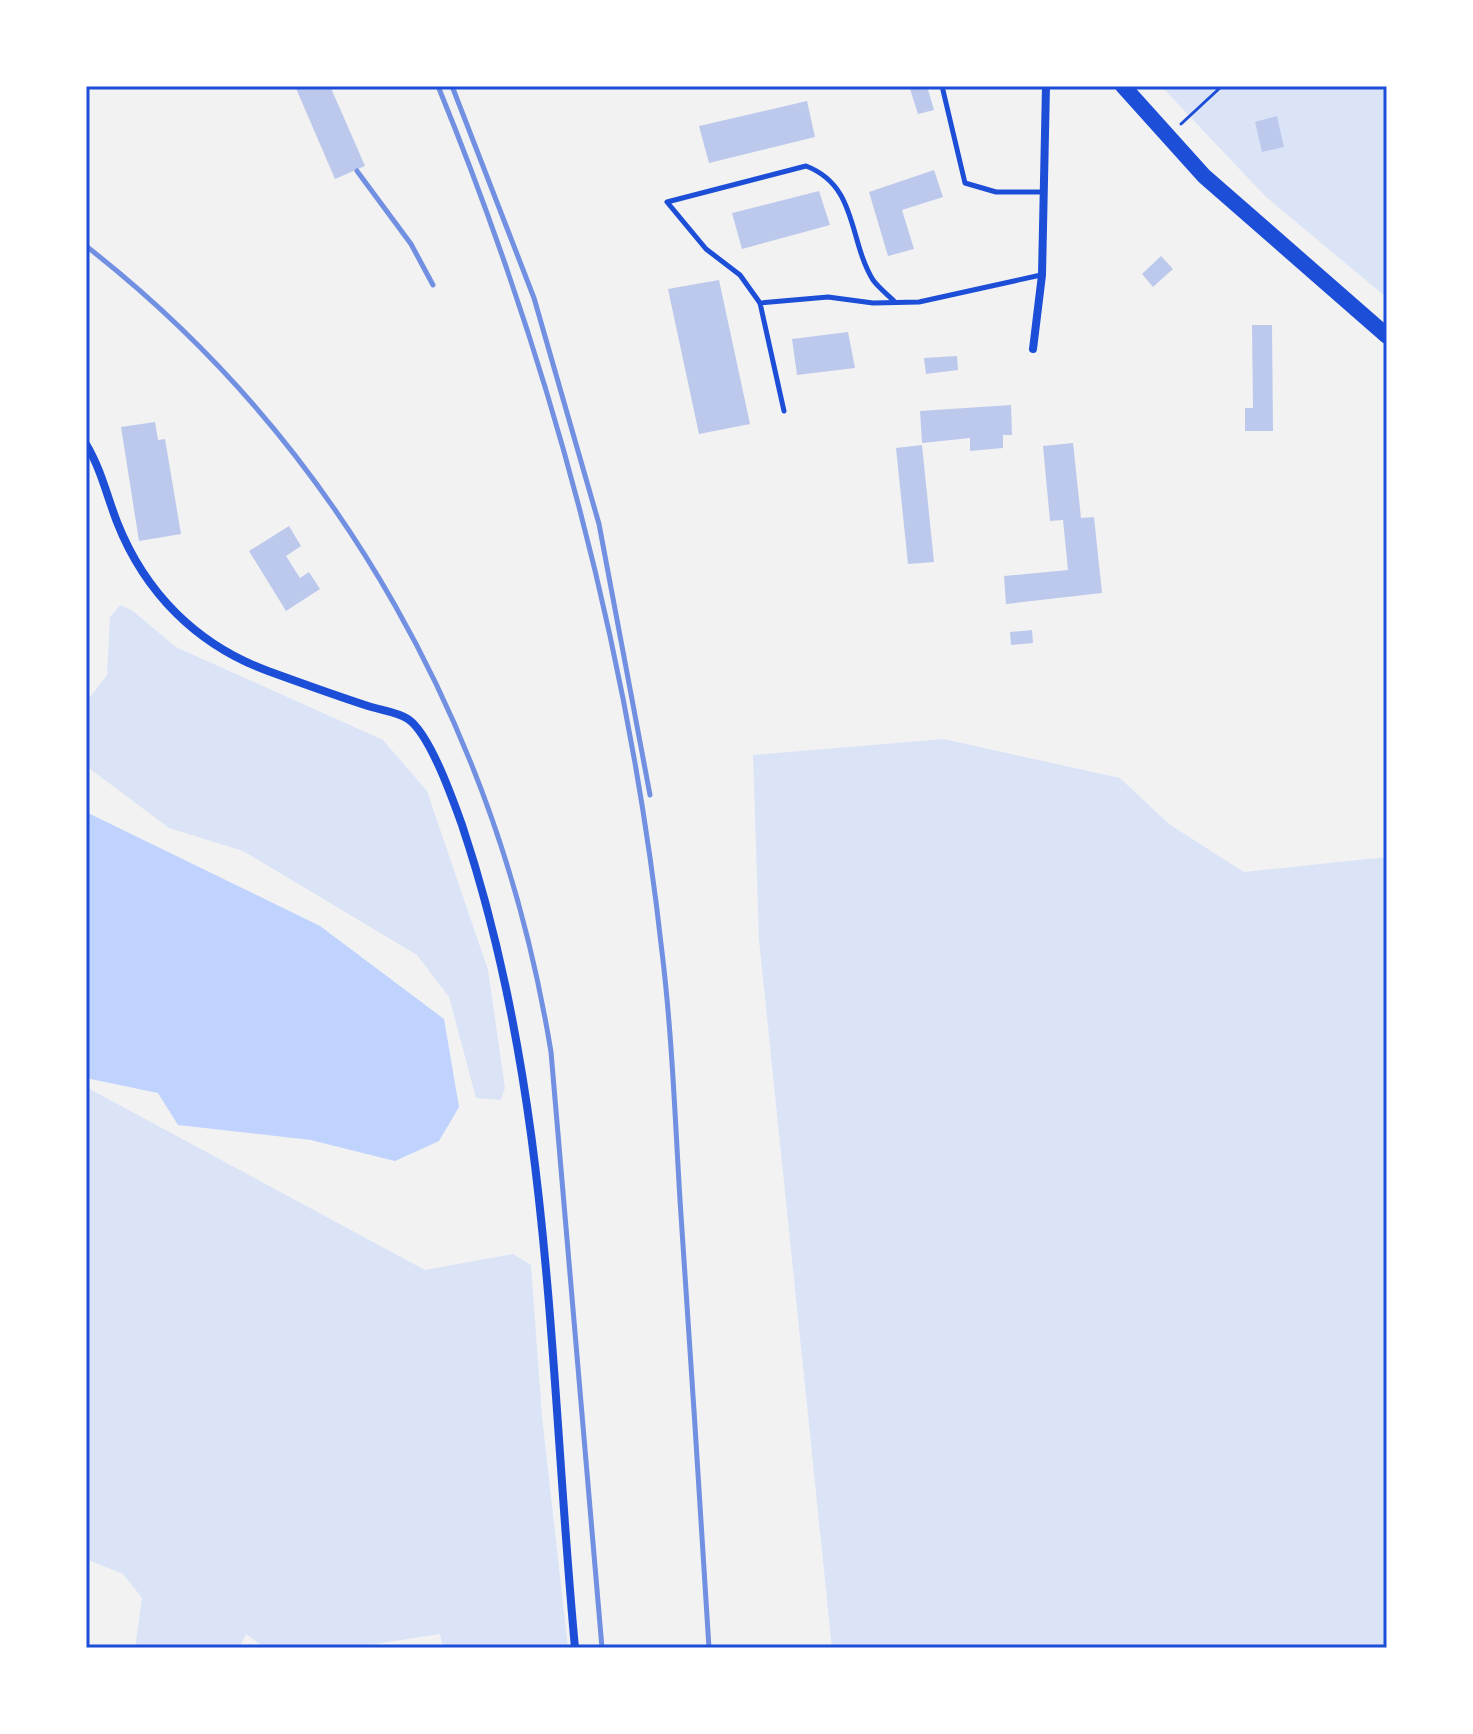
<svg xmlns="http://www.w3.org/2000/svg" width="1473" height="1734" font-family="Manrope,sans-serif">
<style>
.green{fill:#dbe4f7}
.water{fill:#bfd3fe}
.building{fill:#bdc9ec}
.lines{fill:none;stroke-linecap:round;stroke-linejoin:round}
.path{stroke:#1d4ed8;stroke-width:3}
.service{stroke:#1d4ed8;stroke-width:5}
.minor{stroke:#1d4ed8;stroke-width:8}
.primary{stroke:#1d4ed8;stroke-width:16}
.rail{stroke:#7290e2;stroke-width:5}
.neatline{fill:none;stroke:#1d4ed8;stroke-width:3}
</style>
<rect width="100%" height="100%" fill="#f2f2f2"/>
<g class="green">
<polygon points="1161,86 1387,86 1387,298 1265,196"/>
<polygon points="120,605 133,611 176,647 383,740 427,791 488,970 505,1088 501,1100 476,1098 449,997 417,955 243,851 169,828 86,766 86,696 90,697 107,675 110,617"/>
<polygon points="944,739 1120,778 1169,824 1244,872 1387,857 1387,1648 832,1648 759,940 753,755"/>
<polygon points="86,1087 425,1270 513,1254 531,1265 542,1416 568,1648 443,1648 440,1634 349,1648 265,1648 246,1634 239,1648 135,1648 142,1598 123,1574 86,1559"/>
</g>
<polygon class="water" points="86,812 320,926 444,1019 459,1107 439,1141 395,1161 311,1140 178,1125 158,1093 86,1078"/>
<g class="building">
<polygon points="295,86 330,86 365,166 335,179"/>
<polygon points="909,86 927,86 934,110 918,114"/>
<polygon points="807,101 815,137 709,163 699,126"/>
<polygon points="1277,116 1284,147 1262,152 1255,122"/>
<polygon points="934,170 943,197 902,210 914,249 888,256 869,192"/>
<polygon points="819,191 830,225 742,249 732,213"/>
<polygon points="1161,256 1173,269 1153,287 1142,274"/>
<polygon points="719,280 750,424 699,434 668,289"/>
<polygon points="1252,325 1272,325 1273,431 1245,431 1245,408 1253,408"/>
<polygon points="848,332 855,368 797,375 792,339"/>
<polygon points="957,356 958,370 926,374 924,358"/>
<polygon points="1011,405 1012,435 1003,435 1003,448 970,451 970,438 922,443 920,411"/>
<polygon points="155,422 158,440 165,439 181,534 139,541 121,427"/>
<polygon points="1073,443 1081,518 1094,517 1102,593 1006,604 1004,576 1068,570 1063,520 1050,521 1043,446"/>
<polygon points="922,445 934,562 908,564 896,448"/>
<polygon points="289,526 301,546 286,556 300,578 309,572 320,589 286,611 249,551"/>
<polygon points="1032,630 1033,643 1011,645 1010,632"/>
</g>
<g class="lines">
<polyline class="path" points="1181,124 1222,86"/>
<g class="service">
<polyline points="942,86 965,183 996,192 1043,192"/>
<path d="M760,303L740,275L706,249L667,202L806,166C858,186 848,239 873,280C879,288 888,295 895,302"/>
<polyline points="784,411 760,303 828,297 873,303 919,302 1041,275"/>
</g>
<g class="minor">
<polyline points="1033,349 1042,275 1046,86"/>
<path d="M86,444C101,469 107,496 117,522C145,593 197,645 268,671C301,683 334,695 368,706C380,710 398,712 408,719C430,734 453,800 462,825C552,1094 549,1369 575,1648"/>
</g>
<polyline class="primary" points="1123,86 1204,176 1387,336"/>
<g class="rail">
<path d="M438,86C551,363 629,654 662,952C672,1034 675,1118 680,1200C690,1349 700,1499 709,1648"/>
<polyline points="452,86 534,298 599,524 650,795"/>
<polyline points="357,171 411,244 433,285"/>
<path d="M86,246C341,445 499,735 551,1052L602,1648"/>
</g>
</g>
<rect width="1473" height="1734" fill="none" stroke="#ffffff" stroke-width="176"/>
<rect x="88" y="88" width="1297" height="1558" class="neatline"/>
</svg>
